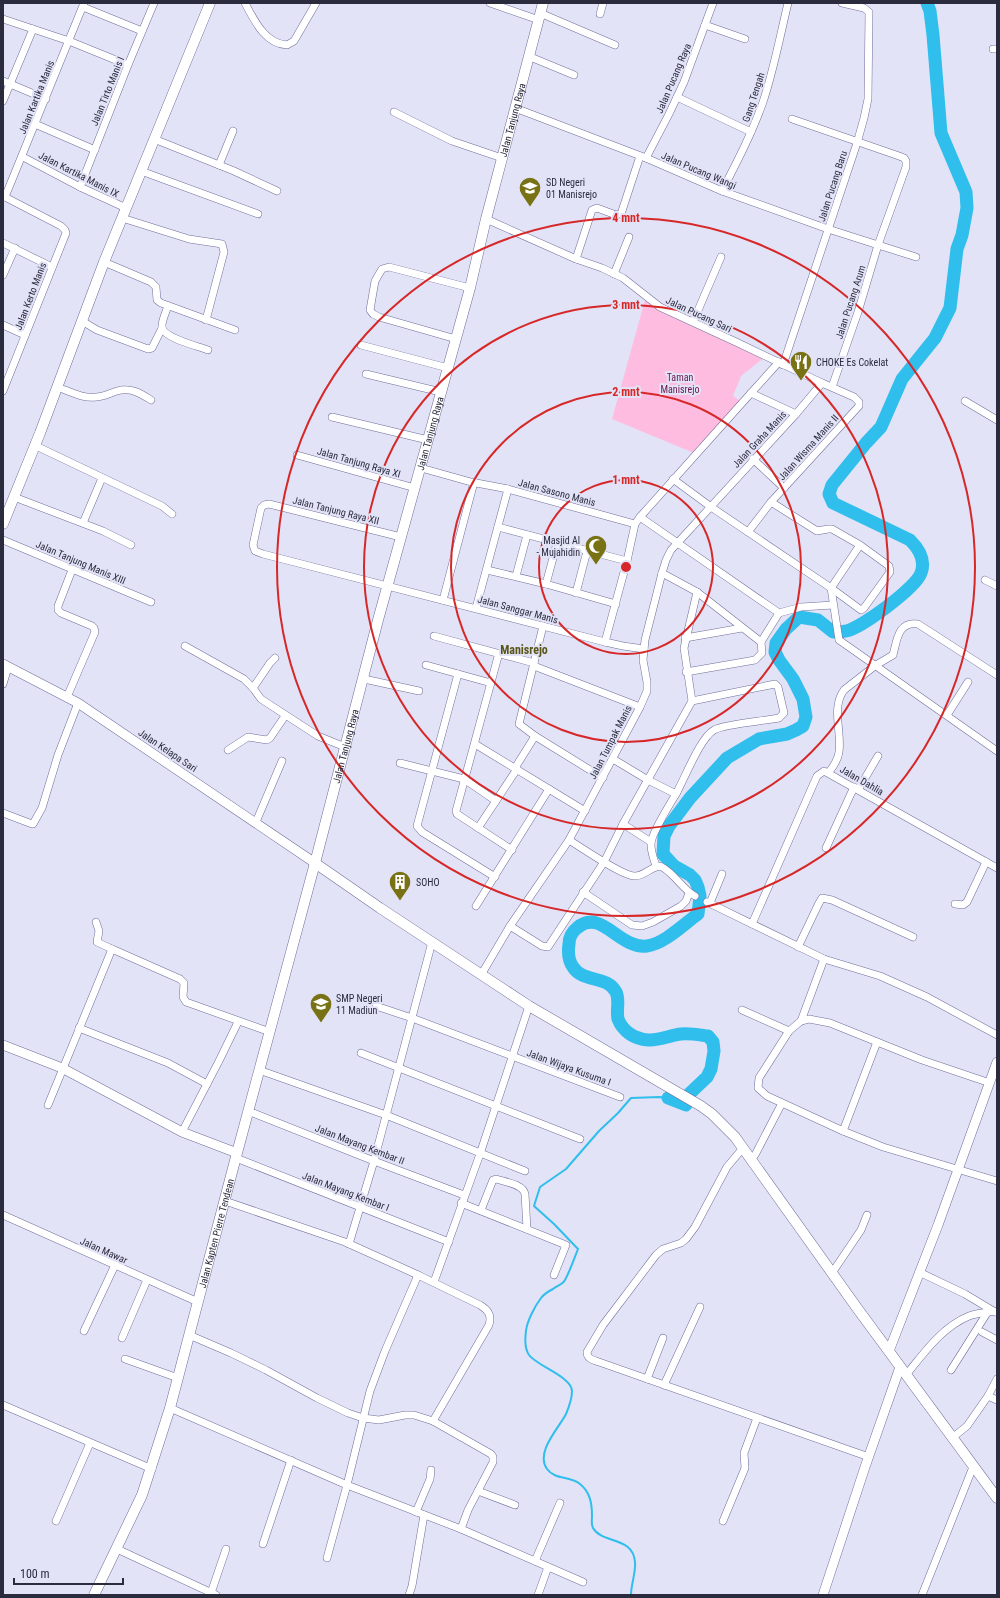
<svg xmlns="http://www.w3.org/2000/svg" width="1000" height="1598" font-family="'Roboto Condensed',sans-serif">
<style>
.green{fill:#febce0}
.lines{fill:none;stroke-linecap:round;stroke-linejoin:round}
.stream{stroke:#30beec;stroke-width:2}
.river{stroke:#30beec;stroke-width:13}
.minor-casing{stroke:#6f6e9a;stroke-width:8}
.tertiary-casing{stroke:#6f6e9a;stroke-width:10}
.secondary-casing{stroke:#6f6e9a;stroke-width:11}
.minor{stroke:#fff;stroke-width:7}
.tertiary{stroke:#fff;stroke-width:9}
.secondary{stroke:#fff;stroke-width:10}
.ring{fill:none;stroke:#d62828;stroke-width:2}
.labels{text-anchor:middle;stroke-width:4;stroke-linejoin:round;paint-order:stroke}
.street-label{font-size:10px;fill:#2b2b3e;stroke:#e2e3f7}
.poi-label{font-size:10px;fill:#2b2b3e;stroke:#e2e3f7;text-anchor:start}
.park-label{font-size:10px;fill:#69164d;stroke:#e2e3f7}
.quarter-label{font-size:12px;font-weight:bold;fill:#5a5619;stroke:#e2e3f7}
.centre{fill:#d62828;stroke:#e2e3f7;stroke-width:2}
.ring-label{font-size:12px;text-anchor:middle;font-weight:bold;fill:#d62828;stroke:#e2e3f7;stroke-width:4;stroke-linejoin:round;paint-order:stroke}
</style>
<rect width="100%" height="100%" fill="#e2e3f7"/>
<polygon class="green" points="645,300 765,357 741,376 733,396 742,402 694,453 612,419"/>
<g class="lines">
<path class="stream" d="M631,1595C631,1584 636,1573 635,1562C633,1536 602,1544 593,1528C591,1524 592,1520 592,1516C592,1503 590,1492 580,1484C570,1476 555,1480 547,1469C535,1452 559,1428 566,1414C569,1407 572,1399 572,1391C572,1377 537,1366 529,1355C525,1349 525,1338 526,1331C527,1321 535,1306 541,1298C544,1294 549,1291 553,1289C557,1286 563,1284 565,1280C570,1271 574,1259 578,1249L554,1224L534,1206L540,1187L566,1169L599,1131L618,1113L631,1098L659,1097L668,1098"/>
<path class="river" d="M668,1098L686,1105L687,1096L707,1077L711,1069L714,1051L713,1042L708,1036C700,1035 690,1033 681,1034C671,1035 659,1041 648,1040C635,1039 623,1032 618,1019C616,1010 620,1000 616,992C607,975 583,983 573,967C568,960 568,951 569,944C569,937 572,932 577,928C601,907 618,949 647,946C664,944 684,924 698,914L700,896L698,887L695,880L690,875L674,866L663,854L664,836L669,826L690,798L727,758L759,739L787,734L796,730L803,726L806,717L803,699L793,679L779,660L775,652L776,643L786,629L799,617L818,620L833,632C837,632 842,632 846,631C861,628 916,588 921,573C926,560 919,549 910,540L833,503L829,494L832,485L866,443L881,427L902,379L935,338L950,308L957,249L962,235L967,208L966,192L941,133L933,35L930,11L927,3"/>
<g class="minor-casing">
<g id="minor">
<path d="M245,3C254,20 265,44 287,45L294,41L316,3"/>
<polyline points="490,3 539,20"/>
<polyline points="83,7 142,31"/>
<polyline points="540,13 615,45"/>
<polyline points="600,14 603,3"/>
<polyline points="3,19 69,41 128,65"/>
<polyline points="705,25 745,39"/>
<polyline points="993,49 997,49"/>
<polyline points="528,56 574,75"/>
<polyline points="3,81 46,99"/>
<polyline points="677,97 751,132"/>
<polyline points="3,101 33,29"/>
<polyline points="515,108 646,158 722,191 828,229 916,257"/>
<polyline points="394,112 452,141 502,158"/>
<polyline points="792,119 899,156 904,158 906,161 906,167 878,245 858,312 832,387"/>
<polyline points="35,124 95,150"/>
<polyline points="154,139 234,171 277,191"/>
<polyline points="23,157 80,187 126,208"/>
<polyline points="646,158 669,114 684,82 713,3"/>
<polyline points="219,165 233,131"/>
<polyline points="141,171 258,214"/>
<polyline points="80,187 128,65 154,3"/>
<path d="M722,191C737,162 752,133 763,102C774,69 780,36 788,3"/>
<polyline points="3,196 61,226 65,230 66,233 3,391"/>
<polyline points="5,197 84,3"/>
<polyline points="122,218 189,239 222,244 224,252 206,320"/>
<polyline points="486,219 576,259 602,268 623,278 660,307 736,342 822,383 854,397 859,402 859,406 771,502 748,532"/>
<polyline points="3,243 52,267"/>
<polyline points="576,259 592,210 597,208 616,215 621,214 640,156"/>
<polyline points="104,262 151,282 156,287 157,300 161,303 235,330"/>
<polyline points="614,274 629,237"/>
<polyline points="3,275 15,248"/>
<path d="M168,306C166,312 161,322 162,328C166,339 198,346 208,350"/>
<polyline points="82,321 97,330 148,349 152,348 162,328"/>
<polyline points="693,322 721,257"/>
<polyline points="3,325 25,335"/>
<polyline points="456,339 379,317 373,314 370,310 375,281 382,269 389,267 470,288"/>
<polyline points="361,345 448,368"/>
<polyline points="783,365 857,143 864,118 868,99 869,12 864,8 842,3"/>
<polyline points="366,374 441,392"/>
<path d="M57,387C69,391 83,399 96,397C103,397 110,393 117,391C130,387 140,393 151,400"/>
<polyline points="751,393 779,362"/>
<polyline points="965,401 997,420"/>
<polyline points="332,417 428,440"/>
<polyline points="34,445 162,506 172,514"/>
<polyline points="297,455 415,488"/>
<polyline points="753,459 784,488"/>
<polyline points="421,468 471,482 508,489 635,524"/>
<polyline points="673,479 711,507 831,588 839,640 997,751"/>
<polyline points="14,497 103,531 131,545"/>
<polyline points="771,502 817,531 828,529 832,529 860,545 889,566 890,572 864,608 861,610 831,588 860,545"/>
<polyline points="640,517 779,613"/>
<polyline points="83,523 102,478"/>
<polyline points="498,527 627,561"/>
<polyline points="401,537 269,504 264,505 261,508 253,545 255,551 263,554 605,642 623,646 644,649"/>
<polyline points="3,540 151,602"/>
<polyline points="487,570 546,584 616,604"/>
<polyline points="662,573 697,592 761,642"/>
<polyline points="516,576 527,535"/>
<polyline points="985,580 997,586"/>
<polyline points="546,584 557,543"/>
<polyline points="576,593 587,551"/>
<polyline points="443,600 474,482"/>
<polyline points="476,608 508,489"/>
<polyline points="543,626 519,724 535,736 603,778"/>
<polyline points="434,636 534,663"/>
<polyline points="685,638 742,628"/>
<polyline points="605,642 627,561 635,524 640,517 751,393 796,414"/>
<polyline points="185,646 244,679 253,688 261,699 318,736 345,747"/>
<polyline points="499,653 456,811 457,814 512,850"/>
<polyline points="426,665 491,683"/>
<polyline points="534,666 640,707"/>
<polyline points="686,672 755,660 762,653 761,642 779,613 801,607 833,605"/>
<polyline points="458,674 417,826 422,832 495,877"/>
<polyline points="364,679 419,691"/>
<polyline points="3,684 8,667"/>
<polyline points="253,688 270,663 275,658"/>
<polyline points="67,697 95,632 94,628 92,626 61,613 58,610 58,606 72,570"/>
<polyline points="947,715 968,682"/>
<polyline points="475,744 585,811"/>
<polyline points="228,750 248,737 267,740 270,738 285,716"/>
<path d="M613,759L648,780L676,794C685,778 700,738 714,730C724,724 764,721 779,718L784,713L778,687L775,684L692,701"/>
<polyline points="400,763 464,779 496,801"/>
<polyline points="515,768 535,736"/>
<path d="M829,772C833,767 838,760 839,752C842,731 831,708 844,690L876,665L893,655C897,640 898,621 918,624L997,675"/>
<polyline points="858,790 878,756"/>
<polyline points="3,813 32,824 33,824 42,808 58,755 78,703"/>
<polyline points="256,822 282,761"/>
<polyline points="623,824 651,842"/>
<polyline points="478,828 517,769"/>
<path d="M569,840C582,848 621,875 634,876C645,877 654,863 662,867C675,874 682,889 695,896"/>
<polyline points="826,848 854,787"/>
<path d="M656,866C654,860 651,852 651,845C650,835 671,803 677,792"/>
<polyline points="583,892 632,925 642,926 653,922 681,906 686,901 689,893"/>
<polyline points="707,902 824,959 880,976 927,997 997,1035"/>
<polyline points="710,903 722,874"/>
<polyline points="955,904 963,905 967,902 986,862"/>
<polyline points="476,906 549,789"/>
<polyline points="96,922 99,931 97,942 112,949"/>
<polyline points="752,924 817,776 824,771 997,868"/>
<polyline points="510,926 542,946 548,947 604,862 623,824 692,701 684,648 697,592"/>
<polyline points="798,947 819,903 822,898 832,900 913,937"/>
<polyline points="481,975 510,926 569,840 640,707 647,691 647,682 643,660 645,640 662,573 666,560 671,550 796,414 822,383"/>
<polyline points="376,1006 412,1018 620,1097"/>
<polyline points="742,1010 789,1031"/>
<polyline points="801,1021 824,959"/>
<polyline points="79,1028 168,1063 207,1084"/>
<polyline points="361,1053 580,1139"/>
<polyline points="259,1070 386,1115 525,1171"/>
<polyline points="990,1083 922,1060 830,1023 809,1019 801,1021 789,1031 759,1078 758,1088 767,1096 843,1131 883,1147 997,1181"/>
<polyline points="48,1105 112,949 180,979 184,983 183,997 186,1002 270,1032"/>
<polyline points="248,1111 374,1161 464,1195"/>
<polyline points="843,1131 877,1042"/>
<polyline points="182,1132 219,1061 238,1022"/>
<path d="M743,1148L727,1167L695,1227L686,1239L681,1243L663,1249L656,1255L603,1325L587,1352C587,1359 593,1360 599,1362L869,1457"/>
<polyline points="755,1155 782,1103"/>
<polyline points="236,1158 449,1242"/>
<polyline points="225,1201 345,1242 418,1275"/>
<polyline points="461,1203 566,1245 554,1275"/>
<path d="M481,1210L493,1180L496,1179C505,1182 523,1184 525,1194L527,1229"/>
<polyline points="3,1215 198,1302"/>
<polyline points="349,1244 374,1161 432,942"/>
<polyline points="919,1272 965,1294 995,1312"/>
<polyline points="832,1273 861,1230 867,1215"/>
<polyline points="434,1282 480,1154 529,1006"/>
<polyline points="84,1331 115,1265"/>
<polyline points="982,1332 997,1340"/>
<polyline points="189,1335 231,1353 266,1370 317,1398 348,1413 363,1418 379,1420 405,1415 414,1415 433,1421 491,1454 493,1457 493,1462 468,1510 461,1529"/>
<polyline points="122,1338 147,1280"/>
<polyline points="125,1359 178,1378"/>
<polyline points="951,1370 987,1313"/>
<path d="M906,1375C924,1353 942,1327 969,1316C977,1313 985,1313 993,1311"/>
<polyline points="647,1379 663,1338"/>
<polyline points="664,1385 700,1307"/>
<polyline points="988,1396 997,1400"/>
<polyline points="3,1405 152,1469"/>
<polyline points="170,1408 347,1485 461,1529 583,1582"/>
<polyline points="952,1438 967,1426 988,1396 997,1379"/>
<polyline points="478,1491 515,1505"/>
<polyline points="416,1512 430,1479 431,1470"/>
<polyline points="56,1521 90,1443"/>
<polyline points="723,1521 745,1468 744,1453 757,1418"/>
<polyline points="263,1544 291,1460"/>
<polyline points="117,1549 216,1595"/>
<path d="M327,1558L347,1485L370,1391L385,1351L418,1275L480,1305C488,1310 492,1315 489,1325L433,1421"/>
<polyline points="535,1561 560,1503"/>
<polyline points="211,1593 226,1549"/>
<polyline points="409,1595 412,1586 424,1515"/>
<polyline points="538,1595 548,1567"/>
<polyline points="922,1595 973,1467"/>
</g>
</g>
<g class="tertiary-casing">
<g id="tertiary">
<polyline points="3,664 78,703 315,863"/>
<polyline points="3,1045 62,1068 182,1132 237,1153"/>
<polyline points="889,1351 938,1225 997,1062"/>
<polyline points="823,1595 865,1467 900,1367"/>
</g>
</g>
<g class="secondary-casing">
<g id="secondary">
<polyline points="3,524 40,433 104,262 210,3"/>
<polyline points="315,863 380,908 529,1006 701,1106 712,1114 735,1137 857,1308 997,1498"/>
<path id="s1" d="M94,1595L142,1495L170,1408L237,1153L315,863L378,620L470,288L486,219L543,3"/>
</g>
</g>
<use href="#minor" class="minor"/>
<use href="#tertiary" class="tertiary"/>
<use href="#secondary" class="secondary"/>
</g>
<g class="ring">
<circle cx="626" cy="567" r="87"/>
<circle cx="626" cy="567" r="175"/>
<circle cx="626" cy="567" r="262"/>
<circle cx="626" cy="567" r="349"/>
</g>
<defs>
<g id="school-pin" transform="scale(1.15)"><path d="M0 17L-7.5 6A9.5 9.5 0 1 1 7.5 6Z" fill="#797214" stroke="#e2e3f7"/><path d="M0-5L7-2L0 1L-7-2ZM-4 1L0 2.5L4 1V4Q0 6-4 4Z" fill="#fff"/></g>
<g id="restaurant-pin" transform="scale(1.15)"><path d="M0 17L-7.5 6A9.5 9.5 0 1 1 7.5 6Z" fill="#797214" stroke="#e2e3f7"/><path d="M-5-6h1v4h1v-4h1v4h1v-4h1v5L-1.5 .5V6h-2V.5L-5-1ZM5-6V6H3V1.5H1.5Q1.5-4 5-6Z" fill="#fff"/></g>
<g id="mosque-pin" transform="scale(1.15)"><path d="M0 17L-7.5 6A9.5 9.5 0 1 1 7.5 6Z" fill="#797214" stroke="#e2e3f7"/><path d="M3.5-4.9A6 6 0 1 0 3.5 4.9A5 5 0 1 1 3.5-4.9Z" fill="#fff"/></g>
<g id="building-pin" transform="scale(1.15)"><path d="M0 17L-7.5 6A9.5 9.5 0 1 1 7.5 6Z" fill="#797214" stroke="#e2e3f7"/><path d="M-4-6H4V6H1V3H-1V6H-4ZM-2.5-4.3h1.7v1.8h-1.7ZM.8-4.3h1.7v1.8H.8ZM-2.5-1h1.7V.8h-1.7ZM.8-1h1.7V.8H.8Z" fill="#fff"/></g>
</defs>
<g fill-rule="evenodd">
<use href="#school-pin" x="530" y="188"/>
<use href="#restaurant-pin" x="801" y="362"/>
<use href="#mosque-pin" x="596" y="546"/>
<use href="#building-pin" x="400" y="882"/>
<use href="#school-pin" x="321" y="1004"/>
</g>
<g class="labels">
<g class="street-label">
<text transform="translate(673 78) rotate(-67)" y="4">Jalan Pucang Raya</text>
<text transform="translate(107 91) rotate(-68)" y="4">Jalan Tirto Manis I</text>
<text transform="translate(36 97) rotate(-68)" y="4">Jalan Kartika Manis</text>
<text transform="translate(753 97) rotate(-72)" y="4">Gang Tengah</text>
<text dy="4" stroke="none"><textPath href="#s1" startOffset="1535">Jalan Tanjung Raya</textPath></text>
<text transform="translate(699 170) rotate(23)" y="4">Jalan Pucang Wangi</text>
<text transform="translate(79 174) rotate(27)" y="4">Jalan Kartika Manis IX</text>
<text transform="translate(832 186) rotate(-72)" y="4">Jalan Pucang Baru</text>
<text transform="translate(30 296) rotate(-69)" y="4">Jalan Kerto Manis</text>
<text transform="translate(850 302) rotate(-72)" y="4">Jalan Pucang Arum</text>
<text transform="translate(699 314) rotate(25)" y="4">Jalan Pucang Sari</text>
<text dy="4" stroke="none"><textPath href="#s1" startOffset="1211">Jalan Tanjung Raya</textPath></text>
<text transform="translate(759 439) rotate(-47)" y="4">Jalan Graha Manis</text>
<text transform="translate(808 447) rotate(-48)" y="4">Jalan Wisma Manis II</text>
<text transform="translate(359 462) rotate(16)" y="4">Jalan Tanjung Raya XI</text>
<text transform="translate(557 492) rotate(15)" y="4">Jalan Sasono Manis</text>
<text transform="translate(336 510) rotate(14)" y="4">Jalan Tanjung Raya XII</text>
<text transform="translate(81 562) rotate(23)" y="4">Jalan Tanjung Manis XIII</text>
<text transform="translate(518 609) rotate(15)" y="4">Jalan Sanggar Manis</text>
<text transform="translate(610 742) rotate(-63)" y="4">Jalan Tumpak Manis</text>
<text dy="4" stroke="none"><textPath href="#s1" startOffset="887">Jalan Tanjung Raya</textPath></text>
<text transform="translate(168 750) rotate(34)" y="4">Jalan Kelapa Sari</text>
<text transform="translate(862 780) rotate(30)" y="4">Jalan Dahlia</text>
<text transform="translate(569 1067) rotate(20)" y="4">Jalan Wijaya Kusuma I</text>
<text transform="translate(360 1144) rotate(21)" y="4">Jalan Mayang Kembar II</text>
<text transform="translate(346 1191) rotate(21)" y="4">Jalan Mayang Kembar I</text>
<text dy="4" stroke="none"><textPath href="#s1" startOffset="383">Jalan Kapten Pierre Tendean</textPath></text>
<text transform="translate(104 1250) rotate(24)" y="4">Jalan Mawar</text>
</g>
<g class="poi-label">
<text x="546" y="186">SD Negeri<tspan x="546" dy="12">01 Manisrejo</tspan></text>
<text x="816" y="366">CHOKE Es Cokelat</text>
<text x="580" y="544" text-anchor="end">Masjid Al<tspan x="580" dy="12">- Mujahidin</tspan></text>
<text x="416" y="886">SOHO</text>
<text x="336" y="1002">SMP Negeri<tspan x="336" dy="12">11 Madiun</tspan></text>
</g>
<g class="park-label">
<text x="680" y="381">Taman<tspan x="680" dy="12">Manisrejo</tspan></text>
</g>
<g class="quarter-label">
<text x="524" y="654">Manisrejo</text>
</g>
</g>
<circle cx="626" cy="567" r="6" class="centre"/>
<g class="ring-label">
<text x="626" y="222">4 mnt</text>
<text x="626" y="309">3 mnt</text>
<text x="626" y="396">2 mnt</text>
<text x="626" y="484">1 mnt</text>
</g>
<rect width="1000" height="1598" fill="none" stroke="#2b2b3e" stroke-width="8"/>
<path d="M14 1578v6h109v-6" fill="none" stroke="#2b2b3e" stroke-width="2"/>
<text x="20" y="1578" font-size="12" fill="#2b2b3e" stroke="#e2e3f7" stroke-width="3" paint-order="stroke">100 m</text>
</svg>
